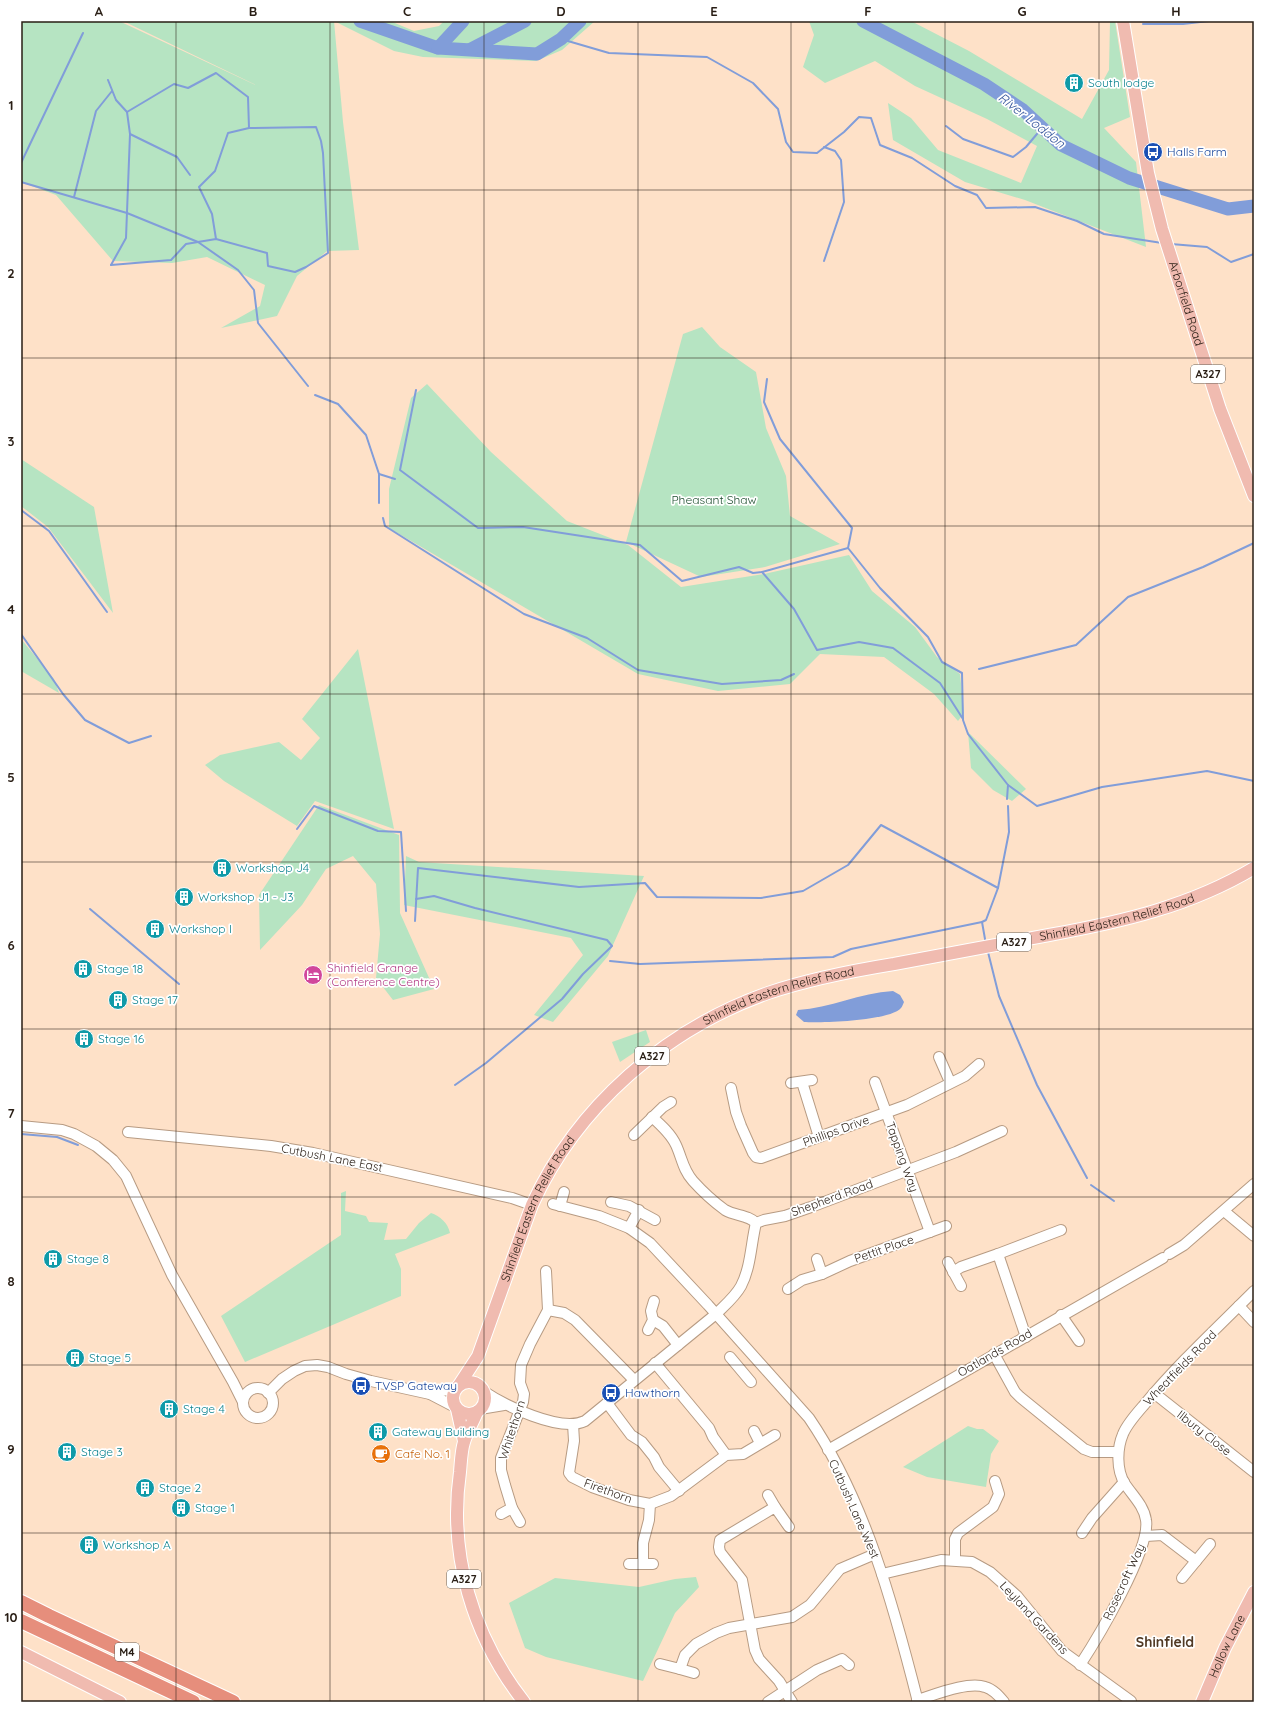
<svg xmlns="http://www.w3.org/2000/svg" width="1275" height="1723" font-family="Quicksand,sans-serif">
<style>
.green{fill:#b6e4c2}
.water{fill:#819dd9}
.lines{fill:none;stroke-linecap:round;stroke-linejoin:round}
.stream{stroke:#819dd9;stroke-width:2}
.river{stroke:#819dd9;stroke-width:13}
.minor-casing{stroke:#b79b83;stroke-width:12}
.major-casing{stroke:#fff;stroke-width:14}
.highway-casing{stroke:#fff;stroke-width:16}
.minor{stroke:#fff;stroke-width:10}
.major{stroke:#f0bbb0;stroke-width:12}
.highway{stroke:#e68e7c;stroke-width:14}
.grid{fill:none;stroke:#291e15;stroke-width:1;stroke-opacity:0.55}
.labels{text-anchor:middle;stroke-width:3.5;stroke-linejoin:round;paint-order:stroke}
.shield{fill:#fff;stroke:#69625b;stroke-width:1}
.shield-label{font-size:11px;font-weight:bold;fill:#291e15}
.culture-label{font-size:12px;fill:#0d838f;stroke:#fff;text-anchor:start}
.transit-label{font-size:12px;fill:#164399;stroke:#fff;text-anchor:start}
.street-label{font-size:12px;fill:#291e15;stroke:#fff}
.park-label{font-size:12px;fill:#1c4d2e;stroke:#fff}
.hotel-label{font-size:12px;fill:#b23c85;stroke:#fff;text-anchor:start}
.food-label{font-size:12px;fill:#c56008;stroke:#fff;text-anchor:start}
.water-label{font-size:13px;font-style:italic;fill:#32529a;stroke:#fff}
.quarter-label{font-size:14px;font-weight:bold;fill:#503924;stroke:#fff}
.neatline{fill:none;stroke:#291e15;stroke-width:1.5}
.grid-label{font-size:13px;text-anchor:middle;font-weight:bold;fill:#291e15}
</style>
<rect width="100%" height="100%" fill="#fee1c8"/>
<g class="green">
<polygon points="21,21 119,21 262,88 123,21 390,21 414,31 439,26 444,21 595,21 562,50 536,61 423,57 394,51 334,21 343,122 359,250 327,251 297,276 277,316 221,328 260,306 265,285 207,257 172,263 113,261 56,195 21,182"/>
<polygon points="809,21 911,21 969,51 1082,119 1109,70 1110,21 1115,21 1130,117 1104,128 1136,162 1146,247 1025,200 965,182 893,140 888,103 911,118 938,150 1021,183 1037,146 987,119 915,86 875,61 825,83 803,67 814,35"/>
<polygon points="702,327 720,347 756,372 766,428 786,476 790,516 840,544 765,567 701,577 626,542 683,334"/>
<polygon points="427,384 491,452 567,521 628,545 681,587 764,574 849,555 872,591 915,627 937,657 960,674 964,713 958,721 934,694 884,657 820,654 790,684 718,691 638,674 389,528 389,489 411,398"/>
<polygon points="21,459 94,507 113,613 48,527 21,506"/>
<polygon points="21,639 54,679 59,693 21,671"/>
<polygon points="358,649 394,829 315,801 297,826 224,781 205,765 220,755 279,742 301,760 320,738 302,719"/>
<polygon points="968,732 1026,789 1012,801 993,790 971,768"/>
<polygon points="319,805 399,835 400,913 434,989 393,1000 376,978 380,934 376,884 353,856 326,869 302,905 260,950 259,895"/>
<polygon points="406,856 419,862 644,876 608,956 553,1022 534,1015 583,955 571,938 404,905"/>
<polygon points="646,1030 650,1042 620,1062 612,1042"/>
<path d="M346,1191L345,1211L366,1216L369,1222L388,1223L384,1240L406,1239L419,1223L431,1213C440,1216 448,1223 450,1233L395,1254L401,1269V1296L245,1362L221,1316L341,1235V1193Z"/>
<polygon points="968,1426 977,1429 983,1429 999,1441 991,1454 986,1487 927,1477 903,1467"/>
<polygon points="696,1577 699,1587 675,1613 643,1681 546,1657 525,1648 509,1603 555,1578 639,1587 675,1579"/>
</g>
<path class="water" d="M893,991L900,995L904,1002C903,1004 902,1007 901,1008C890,1021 821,1023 804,1022L796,1015L798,1010C830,1008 860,993 893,991Z"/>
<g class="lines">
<g class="stream">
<polyline points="1143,24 1183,24 1209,21"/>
<polyline points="561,39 609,53 707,57 753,83 778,109 786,142 793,152 817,153 844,132 859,117 871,118 880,145 912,158 955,186 977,195 986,208 1035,207 1077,221 1104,234 1162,243"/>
<polyline points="108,80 116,100 127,112 130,134 126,238 111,265"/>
<polyline points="127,112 174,84 188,88 216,73 248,97 249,128"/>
<polyline points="946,126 963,139 1013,157 1026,147 1042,128"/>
<polyline points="130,134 177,157 190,175"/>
<polyline points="824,147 835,151 841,160 844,202 824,261"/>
<polyline points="21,163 83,33"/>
<polyline points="21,182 127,213 198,242 238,270 254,290 258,323 308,386"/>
<polyline points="74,197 96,111 112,91"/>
<polyline points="1171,244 1207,247 1231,262 1254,254"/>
<polyline points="111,265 171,260 186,244 216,239 267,253 268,266 295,272 306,267 328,253 323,153 321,141 316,127 249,128 228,133 215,171 199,187 212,214 216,239"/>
<polyline points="767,379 764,402 780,439 852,528 848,548 880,588 928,637 942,662 962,673 963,720 968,734 1008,785 1037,806 1102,787 1207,771 1254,781"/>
<polyline points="416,390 400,470 478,528 523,527 640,545 682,581 739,567 753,573 762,572 848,548"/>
<polyline points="315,395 338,404 366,435 379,474 379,503"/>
<polyline points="379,474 395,479"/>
<polyline points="21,510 49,531 107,612"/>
<polyline points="383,518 385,526 524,614 587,638 638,670 722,684 781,680 794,674"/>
<polyline points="762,572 794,609 817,650 859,642 893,648 940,683 963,719"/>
<polyline points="21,634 63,694 85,720 129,743 151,736"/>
<polyline points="979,669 1076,645 1128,597 1203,567 1254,543"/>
<polyline points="1007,799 1008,785"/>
<polyline points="297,829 314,806 378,831 401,832 406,911"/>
<polyline points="416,899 434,896 475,908 607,940 612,946 583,974 562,999 486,1063 455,1085"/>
<polyline points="90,909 179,984"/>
<polyline points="415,921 418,868 579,887 645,883 657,897 761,898 803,891 848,865 881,825 998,888 1009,832 1008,806"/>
<polyline points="985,939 982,922 986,920 998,888"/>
<polyline points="988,952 999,996 1037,1085 1087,1178"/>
<polyline points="610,961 640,964 833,957 851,949 982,922"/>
<polyline points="21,1134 57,1137 78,1145"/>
<polyline points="1091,1185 1114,1201"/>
</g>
<g class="river">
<polyline points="360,21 438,48 537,54 561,39 580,21"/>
<polyline points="863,21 984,84 1023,110 1061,145 1129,178 1228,209 1254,206"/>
<polyline points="438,48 463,21"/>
<polyline points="471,49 525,21"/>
</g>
<g class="minor-casing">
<g id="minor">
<polyline points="939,1057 950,1082"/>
<polyline points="802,1082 819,1137"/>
<polyline points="875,1082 930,1232"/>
<polyline points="791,1083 812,1080"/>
<polyline points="731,1088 736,1112 741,1126 753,1153 756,1157 761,1158 907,1105 965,1076 979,1064"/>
<path d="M652,1117C661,1125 671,1134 676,1145C682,1158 683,1170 693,1181C702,1191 714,1202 725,1210C735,1216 749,1215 756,1223"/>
<polyline points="21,1126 62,1130 74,1134 96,1146 113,1160 126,1176 172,1275 233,1382 243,1402"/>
<polyline points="128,1132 271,1146 313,1153 512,1198 532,1205"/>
<polyline points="634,1135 663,1107 671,1102"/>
<polyline points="611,1202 629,1206 655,1220"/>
<path d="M553,1204L599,1216L629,1228L650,1243L708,1305L809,1418C865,1500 894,1607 918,1702"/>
<polyline points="560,1206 564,1192"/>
<polyline points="1224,1211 1254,1236"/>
<polyline points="629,1228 639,1210"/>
<polyline points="998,1254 1061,1230"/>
<polyline points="1169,1254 1184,1245 1254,1184"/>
<polyline points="817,1259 822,1274"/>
<polyline points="948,1262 961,1286"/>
<polyline points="953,1272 961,1267 998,1254 1026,1337"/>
<polyline points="788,1289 802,1280 822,1274 850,1261 946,1226"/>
<polyline points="1239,1306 1254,1322"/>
<polyline points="548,1310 564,1313 575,1320 634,1380"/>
<polyline points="1061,1315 1079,1341"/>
<polyline points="653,1320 663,1326 678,1345"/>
<polyline points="648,1330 653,1320 651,1311 654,1301"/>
<polyline points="994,1354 1015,1392 1020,1397 1084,1449 1092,1452 1118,1452"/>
<polyline points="730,1357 751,1382"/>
<polyline points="655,1363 709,1428 713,1437 726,1455"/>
<circle cx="258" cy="1403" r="15"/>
<path d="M483,1391C504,1405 560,1433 585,1421L716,1314C725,1305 735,1297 741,1286C751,1267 751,1243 756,1223L764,1220L785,1216L811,1207L956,1152L1002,1131"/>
<polyline points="268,1393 282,1379 294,1371 305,1366 317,1365 328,1367 346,1374 371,1381 430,1394 455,1407"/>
<polyline points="1154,1393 1254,1472"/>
<polyline points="430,1394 456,1388"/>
<polyline points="607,1403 631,1435 642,1442 654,1457 659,1467 679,1491"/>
<polyline points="480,1409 504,1405"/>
<polyline points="573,1424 574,1441 569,1473 572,1477 592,1487 629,1500 650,1504 671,1496 726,1455 743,1454 775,1435"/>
<polyline points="754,1431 760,1443"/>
<polyline points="828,1450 1163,1258"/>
<polyline points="768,1495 775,1507"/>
<polyline points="501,1514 512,1508"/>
<polyline points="520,1522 512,1508 505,1485 501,1470 501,1458 523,1402 524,1394 520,1383 521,1365 530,1344 548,1310 546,1271"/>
<polyline points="789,1527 775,1507 720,1540 719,1547 720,1552 742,1580 755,1650 759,1659 779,1681 792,1702"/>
<polyline points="1082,1533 1092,1518 1124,1482"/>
<polyline points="1146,1536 1162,1535 1196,1561 1182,1578"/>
<polyline points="955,1560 955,1539 958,1533 993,1507 999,1494 995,1481"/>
<polyline points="1196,1561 1210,1544"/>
<polyline points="643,1563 643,1543 649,1520 650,1504"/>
<polyline points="629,1564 653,1564"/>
<polyline points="882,1574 941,1560 972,1562 990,1572 1017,1596 1062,1651 1131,1701"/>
<polyline points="660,1664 680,1669 685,1655 696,1644 716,1633 729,1628 792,1617 810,1605 840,1569 875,1554"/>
<path d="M1080,1665C1097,1639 1151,1549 1146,1520C1144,1506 1133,1496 1125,1484C1116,1470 1117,1448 1123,1434C1127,1424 1137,1413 1144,1405C1178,1364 1217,1328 1254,1291"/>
<polyline points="680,1669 694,1673"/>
<path d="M917,1700C934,1695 968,1681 985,1687C993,1689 999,1696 1004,1702"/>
<polyline points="768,1702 817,1670 842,1659 849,1665"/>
</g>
</g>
<g class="major-casing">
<g id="major">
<path id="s1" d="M1123,21L1148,173L1162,229L1220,409L1254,496"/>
<circle cx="469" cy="1398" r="16"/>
<path id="s2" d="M459,1385L478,1356L532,1205C577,1106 666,1029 768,993C809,979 851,971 894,964C945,954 998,945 1049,935C1121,922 1191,906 1254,868"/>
<polyline points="457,1409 464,1441"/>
<path d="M477,1412C473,1422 467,1432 464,1442C461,1452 461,1462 460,1472C448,1555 473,1637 524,1702"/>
<polyline points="21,1652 120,1702"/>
<path id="s3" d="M1202,1702L1225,1648L1254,1592"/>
</g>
</g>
<g class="highway-casing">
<g id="highway">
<polyline points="21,1602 49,1616 233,1702"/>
<polyline points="21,1621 193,1702"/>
</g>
</g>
<use href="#minor" class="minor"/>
<use href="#major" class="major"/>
<use href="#highway" class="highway"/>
</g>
<path class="grid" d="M176,21V1702M330,21V1702M484,21V1702M638,21V1702M791,21V1702M945,21V1702M1099,21V1702M21,190H1254M21,358H1254M21,526H1254M21,694H1254M21,862H1254M21,1029H1254M21,1197H1254M21,1365H1254M21,1533H1254"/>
<defs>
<g id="building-disc" transform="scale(1)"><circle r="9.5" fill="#0f9aa8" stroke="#fff"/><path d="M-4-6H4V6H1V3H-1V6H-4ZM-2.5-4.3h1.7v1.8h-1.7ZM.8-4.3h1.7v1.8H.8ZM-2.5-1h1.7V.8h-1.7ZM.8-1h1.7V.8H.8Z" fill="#fff"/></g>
<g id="bus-disc" transform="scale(1)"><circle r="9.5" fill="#1a4fb4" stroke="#fff"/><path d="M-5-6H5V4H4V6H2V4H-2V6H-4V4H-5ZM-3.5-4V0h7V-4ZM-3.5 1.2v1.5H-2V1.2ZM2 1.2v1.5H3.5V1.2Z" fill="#fff"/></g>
<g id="hotel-disc" transform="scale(1)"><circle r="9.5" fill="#d1479c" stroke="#fff"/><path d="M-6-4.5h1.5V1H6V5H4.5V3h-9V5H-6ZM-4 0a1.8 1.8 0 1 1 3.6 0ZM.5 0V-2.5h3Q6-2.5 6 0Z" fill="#fff"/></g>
<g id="cafe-disc" transform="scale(1)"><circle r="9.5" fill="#e8710a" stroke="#fff"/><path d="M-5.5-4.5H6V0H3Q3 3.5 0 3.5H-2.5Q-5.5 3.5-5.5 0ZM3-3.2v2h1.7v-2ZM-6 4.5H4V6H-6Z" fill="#fff"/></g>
</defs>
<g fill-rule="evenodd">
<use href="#building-disc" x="1074" y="83"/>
<use href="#bus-disc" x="1153" y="152"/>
<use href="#building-disc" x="222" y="868"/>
<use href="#building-disc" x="184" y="897"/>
<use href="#building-disc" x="155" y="929"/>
<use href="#building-disc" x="83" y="969"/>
<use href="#hotel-disc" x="313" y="975"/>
<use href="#building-disc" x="118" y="1000"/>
<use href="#building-disc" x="84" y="1039"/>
<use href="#building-disc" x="53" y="1259"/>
<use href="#building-disc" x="75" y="1358"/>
<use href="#bus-disc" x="361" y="1386"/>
<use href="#bus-disc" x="611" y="1393"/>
<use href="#building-disc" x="169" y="1409"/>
<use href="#building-disc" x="378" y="1432"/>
<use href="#building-disc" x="67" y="1452"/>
<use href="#cafe-disc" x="381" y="1454"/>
<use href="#building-disc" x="145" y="1488"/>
<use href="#building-disc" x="181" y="1508"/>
<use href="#building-disc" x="89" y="1545"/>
</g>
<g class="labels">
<g class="shield">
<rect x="1191" y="365" width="34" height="18" rx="3"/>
<rect x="997" y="933" width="34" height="18" rx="3"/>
<rect x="635" y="1047" width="34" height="18" rx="3"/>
<rect x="447" y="1570" width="34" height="18" rx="3"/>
<rect x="115" y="1643" width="24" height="18" rx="3"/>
</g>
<g class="shield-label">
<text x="1208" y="378">A327</text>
<text x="1014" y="946">A327</text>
<text x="652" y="1060">A327</text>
<text x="464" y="1583">A327</text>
<text x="127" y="1656">M4</text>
</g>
<g class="culture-label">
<text x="1088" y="87">South lodge</text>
<text x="236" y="872">Workshop J4</text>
<text x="198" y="901">Workshop J1 - J3</text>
<text x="169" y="933">Workshop I</text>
<text x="97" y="973">Stage 18</text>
<text x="132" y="1004">Stage 17</text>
<text x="98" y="1043">Stage 16</text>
<text x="67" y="1263">Stage 8</text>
<text x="89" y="1362">Stage 5</text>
<text x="183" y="1413">Stage 4</text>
<text x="392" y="1436">Gateway Building</text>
<text x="81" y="1456">Stage 3</text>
<text x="159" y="1492">Stage 2</text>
<text x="195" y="1512">Stage 1</text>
<text x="103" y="1549">Workshop A</text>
</g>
<g class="transit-label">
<text x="1167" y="156">Halls Farm</text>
<text x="375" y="1390">TVSP Gateway</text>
<text x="625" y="1397">Hawthorn</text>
</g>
<g class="street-label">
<text dy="4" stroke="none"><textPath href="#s1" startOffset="290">Arborfield Road</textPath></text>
<text dy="4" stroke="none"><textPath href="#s2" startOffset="878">Shinfield Eastern Relief Road</textPath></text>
<text dy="4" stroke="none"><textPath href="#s2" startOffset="530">Shinfield Eastern Relief Road</textPath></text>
<text transform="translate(836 1131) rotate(-20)" y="4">Phillips Drive</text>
<text transform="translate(902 1157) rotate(70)" y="4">Tapping Way</text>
<text transform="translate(332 1158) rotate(11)" y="4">Cutbush Lane East</text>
<text transform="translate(832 1198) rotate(-20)" y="4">Shepherd Road</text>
<text dy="4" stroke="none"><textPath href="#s2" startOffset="194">Shinfield Eastern Relief Road</textPath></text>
<text transform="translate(884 1249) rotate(-19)" y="4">Pettit Place</text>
<text transform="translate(995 1353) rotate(-30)" y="4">Oatlands Road</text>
<text transform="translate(1180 1368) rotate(-46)" y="4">Wheatfields Road</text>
<text transform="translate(512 1430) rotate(-72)" y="4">Whitethorn</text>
<text transform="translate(1204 1433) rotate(38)" y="4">Ilbury Close</text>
<text transform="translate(608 1491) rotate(20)" y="4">Firethorn</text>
<text transform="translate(854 1509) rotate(66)" y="4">Cutbush Lane West</text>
<text transform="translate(1124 1582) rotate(-65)" y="4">Rosecroft Way</text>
<text transform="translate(1034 1618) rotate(47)" y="4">Leyland Gardens</text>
<text dy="4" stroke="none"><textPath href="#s3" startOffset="61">Hollow Lane</textPath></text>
</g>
<g class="park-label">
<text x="714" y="504">Pheasant Shaw</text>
</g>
<g class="hotel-label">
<text x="327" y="972">Shinfield Grange<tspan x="327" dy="14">(Conference Centre)</tspan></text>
</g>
<g class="food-label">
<text x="395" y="1458">Cafe No. 1</text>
</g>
<g class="water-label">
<text transform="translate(1032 120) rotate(38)" y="5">River Loddon</text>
</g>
<g class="quarter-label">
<text x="1165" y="1647">Shinfield</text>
</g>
</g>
<rect width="1275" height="1723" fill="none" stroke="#ffffff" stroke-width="44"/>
<rect x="22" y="22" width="1231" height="1679" class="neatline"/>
<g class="grid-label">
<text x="99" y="16">A</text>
<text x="253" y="16">B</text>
<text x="407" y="16">C</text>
<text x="561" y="16">D</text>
<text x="714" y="16">E</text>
<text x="868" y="16">F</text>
<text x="1022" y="16">G</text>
<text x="1176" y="16">H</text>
<text x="11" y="110">1</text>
<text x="11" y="278">2</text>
<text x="11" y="446">3</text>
<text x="11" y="614">4</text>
<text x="11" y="782">5</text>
<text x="11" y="950">6</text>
<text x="11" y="1118">7</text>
<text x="11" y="1286">8</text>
<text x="11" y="1454">9</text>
<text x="11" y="1622">10</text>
</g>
</svg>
